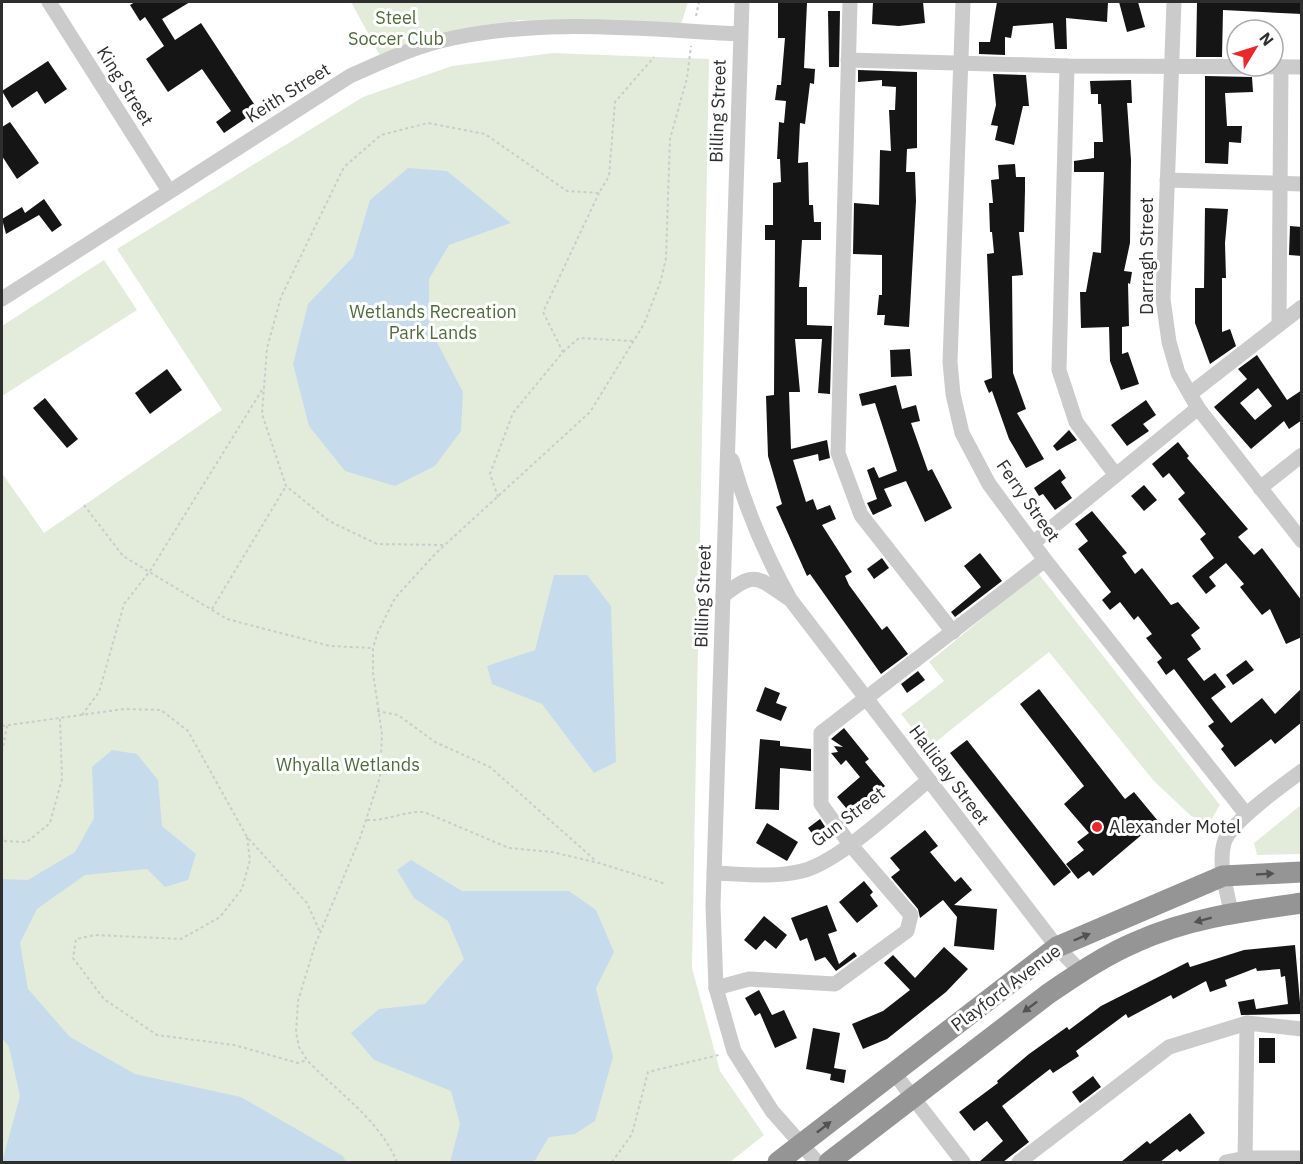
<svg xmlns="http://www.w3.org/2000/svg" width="1303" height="1164" font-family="'IBM Plex Sans',sans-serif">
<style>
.green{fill:#e3ecdb}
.water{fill:#c6dced}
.building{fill:#151515;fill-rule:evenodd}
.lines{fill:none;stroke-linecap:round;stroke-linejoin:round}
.path{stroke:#cbcbcb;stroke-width:2;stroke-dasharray:3 3;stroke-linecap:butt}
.minor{stroke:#cbcbcb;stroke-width:15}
.highway{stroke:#959595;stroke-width:21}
.oneway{fill:#525252}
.poi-dot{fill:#ed282b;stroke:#fff;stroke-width:2}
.labels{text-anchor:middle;stroke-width:6;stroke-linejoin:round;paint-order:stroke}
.park-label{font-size:18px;fill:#4e6c39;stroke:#fff}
.street-label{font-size:18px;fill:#2e2e2e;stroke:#fff}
.poi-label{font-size:18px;fill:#2e2e2e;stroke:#fff;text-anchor:start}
</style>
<rect width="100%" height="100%" fill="#fff"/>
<g class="green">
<polygon points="351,2 688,2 679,31 519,20 383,61"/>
<polygon points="553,53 709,59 692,968 720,1071 764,1135 730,1162 2,1162 2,473 44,533 222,410 117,249 363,97 452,66"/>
<polygon points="104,260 137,310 2,396 2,326"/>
<polygon points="1038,573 1220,805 1209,823 1191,816 1153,780 1049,652 928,748 901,714 944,681 929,662"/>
<polygon points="1301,805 1301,854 1257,855 1254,843"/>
</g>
<g class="water">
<polygon points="408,168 447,171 511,223 449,245 429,279 429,327 463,392 461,431 435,466 395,486 345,471 309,426 293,364 308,304 353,257 370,200"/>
<polygon points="554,575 587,575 611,606 616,762 594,773 542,704 492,684 487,666 535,650"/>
<polygon points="112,750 137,754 158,780 162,826 196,854 188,880 165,887 147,869 85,875 37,909 20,943 28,989 70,1037 135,1074 241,1097 343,1156 346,1162 2,1162 20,1096 9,1047 2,1038 2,879 28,880 75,852 94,818 92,767"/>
<polygon points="411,860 462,891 569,891 596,910 614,952 596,988 613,1057 595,1121 575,1134 549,1137 534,1162 450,1162 460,1124 451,1091 374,1060 351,1033 379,1009 425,1004 464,959 448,921 414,898 397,870"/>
</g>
<g class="building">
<polygon points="135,2 190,2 162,19 175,40 201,23 258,110 224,133 216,122 231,111 202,69 168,92 146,59 164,46 145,17 140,21 130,5"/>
<polygon points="873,2 923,2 925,23 899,26 872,24"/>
<polygon points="997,2 1108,2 1107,22 1066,18 1067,49 1055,49 1053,23 1013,26 1011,38 1005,37 1005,55 979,54 979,42 990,42"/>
<polygon points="1119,2 1138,2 1145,27 1127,32"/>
<polygon points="1197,2 1302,2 1302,14 1223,10 1222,57 1196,57"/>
<polygon points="778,3 807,3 804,68 815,69 814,84 810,83 805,124 800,123 798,163 808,162 809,205 813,205 814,222 821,222 821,240 802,240 799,287 807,287 807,325 832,326 830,394 818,393 822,339 795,339 800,392 789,392 791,449 827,440 830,458 819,461 818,454 793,460 806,502 813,499 817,510 830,505 836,519 822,525 852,572 845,576 849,585 882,630 887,626 908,654 881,674 810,574 807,576 776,507 782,504 768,456 766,396 774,395 775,240 765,240 765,225 773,225 773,183 781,182 780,159 777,159 779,122 784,123 786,101 775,100 777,85 781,85 785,38 778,38"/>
<polygon points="828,11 840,11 839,67 829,67"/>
<polygon points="48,61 67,89 45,104 37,91 12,108 2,91"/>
<polygon points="858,70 917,72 917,148 907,149 906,172 915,172 916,201 909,327 884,325 885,315 877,315 879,295 882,295 882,255 853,254 854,203 879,205 880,150 891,151 889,110 895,110 896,87 882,86 882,80 858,82"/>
<polygon points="993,74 1026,75 1029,106 1023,106 1014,145 995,140 998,126 991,125 996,105"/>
<polygon points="1205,76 1252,77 1253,92 1225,93 1227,126 1242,126 1241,143 1229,142 1228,164 1205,163"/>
<polygon points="1131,80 1132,103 1127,103 1131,160 1130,243 1124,271 1132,272 1130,284 1128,283 1129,326 1122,327 1122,354 1128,352 1139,384 1121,390 1110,361 1109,327 1081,328 1080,292 1086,292 1093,252 1101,253 1104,172 1074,172 1074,161 1094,158 1094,142 1103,142 1101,104 1098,104 1098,94 1091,94 1090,81"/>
<polygon points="10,122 39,163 17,179 2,156 2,127"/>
<polygon points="1015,164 1016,177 1025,177 1025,190 1024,232 1019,232 1023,275 1012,276 1013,373 1026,409 1017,413 1044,459 1026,468 1009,439 992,391 989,393 984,381 992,378 987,254 994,253 992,232 990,232 989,203 993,203 991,180 999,179 998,165"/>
<polygon points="44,199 62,225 52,232 39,215 6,234 2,219 22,207 25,213"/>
<polygon points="1205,208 1228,209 1225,243 1226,278 1222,278 1222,332 1230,329 1236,346 1210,364 1195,323 1195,288 1204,288"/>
<polygon points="1290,226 1302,227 1302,256 1289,255"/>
<polygon points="910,349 912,376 891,377 890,350"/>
<path d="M1257,355L1287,400L1302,390V420L1289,429L1284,421L1251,449L1214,407L1247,379L1238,369ZM1258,388L1272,406L1255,420L1240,403Z"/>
<polygon points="167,369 182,390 150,414 135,393"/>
<polygon points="896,385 902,409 916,405 920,421 911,423 928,471 932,469 952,508 925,522 906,481 884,489 892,506 873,515 867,503 877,499 867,470 874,467 879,478 897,471 875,403 862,406 859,394"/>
<polygon points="45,398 78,439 67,448 33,408"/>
<polygon points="1146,400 1156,415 1143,424 1149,431 1127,446 1111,425"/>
<polygon points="1069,430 1077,440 1057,451 1053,446"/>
<polygon points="1178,442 1189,456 1187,458 1248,529 1238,537 1254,555 1262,548 1302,601 1302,637 1286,644 1270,609 1262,615 1240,587 1244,584 1226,563 1209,577 1216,586 1206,594 1192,576 1214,558 1200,539 1206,534 1178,499 1185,493 1169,473 1163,478 1152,464"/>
<polygon points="1060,469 1066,478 1061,482 1072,498 1055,510 1043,494 1039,496 1034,488"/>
<polygon points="1144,485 1157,500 1144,511 1131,496"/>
<polygon points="1092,511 1127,553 1122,556 1135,574 1142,568 1171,605 1178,602 1200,628 1191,635 1201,649 1187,659 1204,681 1215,673 1226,687 1211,698 1231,723 1262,698 1275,714 1302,688 1302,722 1275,744 1271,739 1235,767 1221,749 1224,746 1208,726 1214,722 1174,669 1166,675 1157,662 1162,658 1146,638 1152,634 1138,616 1134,620 1120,602 1110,610 1102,600 1111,592 1078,549 1088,541 1075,524"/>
<polygon points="980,553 1002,581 955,617 951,612 981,587 964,566"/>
<polygon points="882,558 889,568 874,579 867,569"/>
<polygon points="1246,660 1254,670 1233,685 1226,675"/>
<polygon points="918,671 925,680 907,693 901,684"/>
<polygon points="765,687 780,693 776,703 787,707 781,721 756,711"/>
<polygon points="1039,689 1125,799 1134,792 1158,821 1093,876 1089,871 1078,879 1066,864 1084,850 1077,842 1089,833 1064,804 1084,786 1020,704"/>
<polygon points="844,728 869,759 865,762 885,786 851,814 837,797 860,777 846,760 841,765 831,753 838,752 834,746 843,747 831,739"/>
<polygon points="760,739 780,741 780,746 811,749 811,771 780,768 779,810 755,809"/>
<polygon points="967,740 1071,872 1054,886 950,753"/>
<polygon points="820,819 828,831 816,839 808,828"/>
<polygon points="767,823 798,842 787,861 756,843"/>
<polygon points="925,830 938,846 930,852 955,882 961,877 972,890 954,905 997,909 994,950 954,946 957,917 943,900 920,918 918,909 891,877 900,870 890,858"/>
<polygon points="864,881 873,892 870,895 878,906 857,923 839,902"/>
<polygon points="827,905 837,931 828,934 839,964 854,952 857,956 836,971 825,957 815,961 807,938 800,941 791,918"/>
<polygon points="764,916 787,935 776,949 765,940 756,950 744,940"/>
<polygon points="1295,945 1301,1014 1241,1015 1238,1002 1254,999 1256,1009 1288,1004 1285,976 1281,977 1280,969 1257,971 1256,968 1225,980 1227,986 1210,992 1206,981 1173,999 1171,995 1128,1018 1126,1014 1076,1051 1079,1056 1053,1073 1050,1069 1002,1106 1029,1142 1003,1162 979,1162 1003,1141 987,1121 974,1131 959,1112 998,1083 997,1081 1029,1054 1067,1027 1069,1030 1101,1006 1188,962 1190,967 1244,950"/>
<polygon points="944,947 968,969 946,992 887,1039 863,1049 852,1024 883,1011 910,990 884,963 893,955 915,978"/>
<polygon points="759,990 772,1015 784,1010 797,1038 775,1048 760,1013 755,1016 745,998"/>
<polygon points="813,1028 840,1033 834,1068 846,1070 844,1083 830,1080 831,1074 806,1069"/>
<rect x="1259" y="1038" width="16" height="25"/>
<polygon points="1093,1076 1101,1087 1080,1103 1072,1092"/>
<polygon points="1190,1113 1205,1133 1180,1152 1177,1149 1160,1162 1121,1162 1147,1141 1150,1144"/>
</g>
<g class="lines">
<g class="path">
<polyline points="696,16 699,2"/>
<polyline points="563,352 579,338 633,341"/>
<polyline points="498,497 490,474 513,413 563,352 543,312 599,193"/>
<polyline points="84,505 123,556 227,619 330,646 373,648"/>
<polyline points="443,545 377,544 329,521 286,486 262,414 267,348 281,297 344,167 381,135 428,123 485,134 567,191 599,193 609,176 615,102 654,57"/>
<polyline points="212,609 286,486"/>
<polyline points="377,711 398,715 435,742 490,767 596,861"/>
<polyline points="82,715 99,692 124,604 150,571 262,390"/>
<polyline points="2,726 124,709 161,710 188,731 247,837 307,903 320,932"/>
<polyline points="2,752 7,726"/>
<path d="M367,820C387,821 404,811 424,812L509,848L552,852L599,863L666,884"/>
<polyline points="2,836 3,841 27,842 50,823 62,779 60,719"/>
<polyline points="247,837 250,860 242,889 220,917 181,939 95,935 76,939 73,958 104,999 157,1035 234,1045 298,1063 307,1060"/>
<path d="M397,1162C379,1119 338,1093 307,1060L299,1047L296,1032L298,1001L315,945L360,838L380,777L382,734L373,673V648L378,632L395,598L436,553L590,412L644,324L661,280L666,258L670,139L687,78L691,46"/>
<polyline points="612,1162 632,1134 648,1072 719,1055"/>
</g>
<g class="minor">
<polyline points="49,2 169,191"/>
<polyline points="742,2 713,906 716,988 734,1051 772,1111 817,1162"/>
<polyline points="850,2 838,453 861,515 953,632"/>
<polyline points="963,2 950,362 953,394 962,433 989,484 1045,560 1246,814"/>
<polyline points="1174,2 1163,299 1169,342 1178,373 1198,408 1302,541"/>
<polyline points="848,60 1067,66 1302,67"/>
<polyline points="1067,66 1059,370 1076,422 1115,474"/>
<polyline points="1167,180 1302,184"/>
<path d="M2,299L350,76C379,63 409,49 440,41C538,17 640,29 740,34"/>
<polyline points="1279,325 1281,67"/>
<polyline points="1190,394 1302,307"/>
<path d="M732,460C746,510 765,554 790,599L1057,947L1081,972"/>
<polyline points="1260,488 1302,455"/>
<polyline points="1033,543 1198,408"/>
<path d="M723,596C754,571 756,576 788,598"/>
<path d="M714,873C742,874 774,878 802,871C839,862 897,806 929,780"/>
<path d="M1231,912C1227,891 1218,865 1224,843C1230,822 1283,785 1302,771"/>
<polyline points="716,988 749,979 835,984 907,931 911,915 849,843 821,804 821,733 1045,560"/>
<polyline points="894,1073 963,1162"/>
<polyline points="1019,1162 1169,1047 1247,1023 1302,1029"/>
<polyline points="1226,1162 1246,1158 1302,1158"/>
<polyline points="1245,1162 1247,1023"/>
</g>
<g class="highway">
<polyline points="778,1162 1057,947 1223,876 1302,872"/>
<path d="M829,1162L1048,994C1076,975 1105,955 1136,942C1188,918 1245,911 1302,903"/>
</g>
</g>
<defs><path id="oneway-solid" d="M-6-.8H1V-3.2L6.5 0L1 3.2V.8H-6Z" transform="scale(1.5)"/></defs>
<g class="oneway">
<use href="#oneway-solid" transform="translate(1265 874) rotate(-3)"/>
<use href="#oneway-solid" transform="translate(1203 920) rotate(165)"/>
<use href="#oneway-solid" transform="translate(1082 937) rotate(-23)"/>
<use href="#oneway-solid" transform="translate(1030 1007) rotate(143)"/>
<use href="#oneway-solid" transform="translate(824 1127) rotate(-38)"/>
</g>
<circle class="poi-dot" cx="1097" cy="827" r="6"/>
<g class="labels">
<g class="park-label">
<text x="396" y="24">Steel<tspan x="396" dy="21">Soccer Club</tspan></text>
<text x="433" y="318">Wetlands Recreation<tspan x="433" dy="21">Park Lands</tspan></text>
<text x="348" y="771">Whyalla Wetlands</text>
</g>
<g class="street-label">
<text transform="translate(125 86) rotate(58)" y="6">King Street</text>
<text transform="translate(288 93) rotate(-32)" y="6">Keith Street</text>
<text transform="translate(718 111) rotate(-88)" y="6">Billing Street</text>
<text transform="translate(1147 256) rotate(-90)" y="6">Darragh Street</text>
<text transform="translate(1028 501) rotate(55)" y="6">Ferry Street</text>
<text transform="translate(703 596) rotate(-88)" y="6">Billing Street</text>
<text transform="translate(949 775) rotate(53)" y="6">Halliday Street</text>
<text transform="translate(848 817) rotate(-37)" y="6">Gun Street</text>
<text transform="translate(1006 988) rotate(-37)" y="6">Playford Avenue</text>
</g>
<g class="poi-label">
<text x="1109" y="833">Alexander Motel</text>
</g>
</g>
<rect width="1303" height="1164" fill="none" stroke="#2e2e2e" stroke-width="6"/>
<g transform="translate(1255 48) rotate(52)"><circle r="28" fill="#ffffff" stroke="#ababab" stroke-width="1.5"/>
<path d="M0-4.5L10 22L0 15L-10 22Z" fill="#ed282b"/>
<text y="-9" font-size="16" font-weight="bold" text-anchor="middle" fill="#2e2e2e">N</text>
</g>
</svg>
